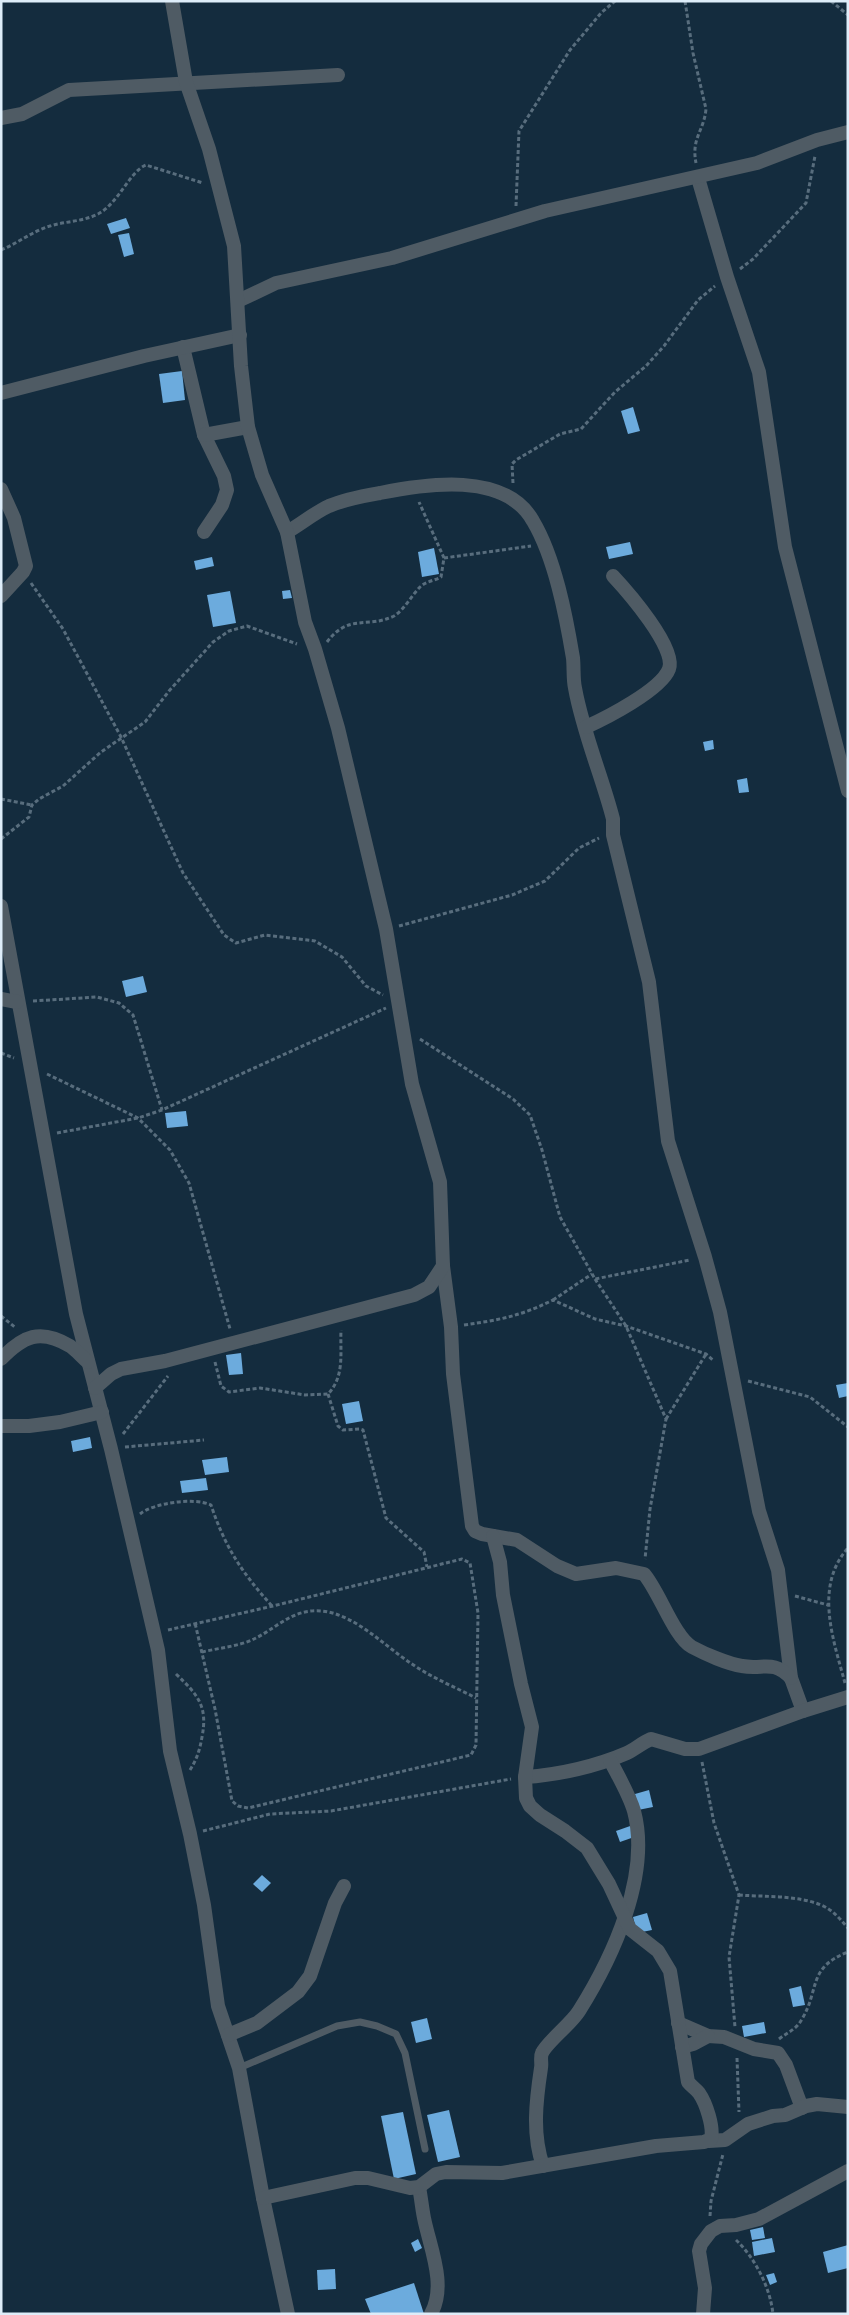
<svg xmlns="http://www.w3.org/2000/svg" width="849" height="2315" font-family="Montserrat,sans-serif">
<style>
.building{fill:#6cabdd}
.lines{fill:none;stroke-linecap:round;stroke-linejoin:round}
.path{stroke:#586d7d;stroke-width:3;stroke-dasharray:4 2.5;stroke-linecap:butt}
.service{stroke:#4f5b64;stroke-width:7}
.minor{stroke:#4f5b64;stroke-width:14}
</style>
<rect width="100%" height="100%" fill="#142c3e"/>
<g class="building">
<polygon points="126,218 130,228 111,234 107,224"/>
<polygon points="129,233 134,254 124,257 118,235"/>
<polygon points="182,371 185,400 163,403 159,374"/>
<polygon points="633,407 640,431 628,434 621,411"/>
<polygon points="630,542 633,554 609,559 606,547"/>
<polygon points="434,548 439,574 422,577 418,552"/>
<polygon points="212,557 214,566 196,570 194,561"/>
<polygon points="290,590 292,598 283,599 282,591"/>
<polygon points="230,591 236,623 213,627 207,595"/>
<polygon points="713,740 714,749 705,751 703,742"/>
<polygon points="747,778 749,792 739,793 737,780"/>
<polygon points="143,976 147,992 126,997 122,981"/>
<polygon points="186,1111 188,1126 167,1128 165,1113"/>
<polygon points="241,1353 243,1374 229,1375 226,1355"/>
<polygon points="848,1383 848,1396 839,1398 836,1385"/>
<polygon points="359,1401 363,1421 346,1424 342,1404"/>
<polygon points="90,1437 92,1448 73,1452 71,1441"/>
<polygon points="227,1457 229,1472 205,1475 202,1460"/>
<polygon points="206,1478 208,1490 182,1493 180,1481"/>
<polygon points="649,1790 653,1807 638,1810 635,1794"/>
<polygon points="633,1825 637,1836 620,1842 616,1831"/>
<polygon points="262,1875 271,1883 262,1892 253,1884"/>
<polygon points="647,1913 652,1930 637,1933 633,1917"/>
<polygon points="801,1986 805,2005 793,2007 789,1989"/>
<polygon points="427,2018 432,2039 416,2043 411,2022"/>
<polygon points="764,2022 766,2033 744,2037 742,2026"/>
<polygon points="449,2110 460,2157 438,2162 427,2115"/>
<polygon points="403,2112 416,2174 394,2179 381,2116"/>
<polygon points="763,2227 765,2238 752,2240 750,2230"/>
<polygon points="772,2238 775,2252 754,2256 752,2242"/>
<polygon points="418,2239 422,2248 415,2252 411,2243"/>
<polygon points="848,2245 848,2268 828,2273 823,2252"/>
<polygon points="335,2269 336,2289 318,2290 317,2270"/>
<polygon points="774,2273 777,2282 770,2285 766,2275"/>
<polygon points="414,2283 424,2314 371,2314 365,2299"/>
</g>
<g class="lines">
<g class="path">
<path d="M685,1L693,53L706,109C704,131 691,138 696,163"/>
<polyline points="831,1 848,15"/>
<polyline points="516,206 519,131 570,50 601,13 615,1"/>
<path d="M1,250C18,243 33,231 50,226C66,221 82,222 98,214C119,203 129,172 146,165L203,183"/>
<polyline points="740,269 753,259 806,203 815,156"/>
<polyline points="513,483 512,464 516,460 560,434 581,429 615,392 646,366 664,346 698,300 715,286"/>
<polyline points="444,558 531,546"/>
<polyline points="31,583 63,629 121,737 183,873 224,935 236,943 265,935 315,941 342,957 366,986 383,995"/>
<path d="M327,642C349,613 367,629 394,616C404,610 412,595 420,587C426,581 434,581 441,577L444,558L419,502"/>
<polyline points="1,799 32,805"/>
<polyline points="1,839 29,817 32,805 39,799 63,786 101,752 145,722 169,691 213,642 229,631 247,626 297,644"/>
<polyline points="399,926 512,895 545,881 579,848 599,838"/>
<polyline points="33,1001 97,997 119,1003 133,1015 162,1110"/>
<polyline points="420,1039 513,1099 530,1115 542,1150 560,1217 595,1279 690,1260"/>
<polyline points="1,1053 14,1058"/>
<polyline points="47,1074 138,1118 170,1150 189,1183 230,1329"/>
<polyline points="57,1133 138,1118 162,1110 386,1008"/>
<polyline points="595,1279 626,1326 666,1419 650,1509 645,1559"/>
<polyline points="553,1300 592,1274"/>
<polyline points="1,1316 16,1328"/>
<path d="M464,1325C499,1320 521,1316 553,1300L595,1319L626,1326L706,1354L714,1361"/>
<path d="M215,1362L221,1386L229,1392L260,1388L305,1395L328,1394C345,1376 340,1353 341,1330"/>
<polyline points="748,1381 810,1397 848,1427"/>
<polyline points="328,1394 338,1426 343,1430 360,1429 363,1430 386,1518 424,1552 427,1567"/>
<polyline points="666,1419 706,1354"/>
<polyline points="123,1434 168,1376"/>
<polyline points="125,1447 204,1440"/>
<path d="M140,1514C153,1503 195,1497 211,1505C225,1547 242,1573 272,1606"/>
<polyline points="795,1596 828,1605"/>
<polyline points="168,1630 273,1606 462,1559 470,1563 478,1613 476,1745 471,1755 248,1808 238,1806 232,1801 215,1709 195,1623"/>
<path d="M202,1652C219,1648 240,1646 254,1639C271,1631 286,1616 305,1612C345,1603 381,1644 412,1664C432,1678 455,1687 476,1698"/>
<path d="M176,1674C198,1695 208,1706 202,1737C200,1749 197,1759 190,1770"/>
<path d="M845,1683C833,1639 814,1586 848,1548"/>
<polyline points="702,1762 714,1823 739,1895 729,1957 735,2027"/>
<polyline points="203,1831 270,1814 331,1811 511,1779"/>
<path d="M739,1895C764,1897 797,1895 821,1905C833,1910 840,1919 848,1928"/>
<path d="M779,2039C788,2032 797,2029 802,2019C820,1989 807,1968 848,1952"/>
<polyline points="737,2058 739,2112"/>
<polyline points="710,2216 711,2201 723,2154"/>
<path d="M736,2240C755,2258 770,2287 773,2314"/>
</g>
<polyline class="service" points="239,2068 337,2026 360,2022 377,2026 396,2034 405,2053 425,2149"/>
<g class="minor">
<polyline points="1,118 22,114 69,90 338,75"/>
<polyline points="698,178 727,277 759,372 785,547 848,791"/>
<polyline points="238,301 276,283 392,258 545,211 757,163 817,140 848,132"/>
<polyline points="183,347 204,435 224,476 227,490 222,505 204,532"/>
<polyline points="1,393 144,356 240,335"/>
<polyline points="204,435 248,427"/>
<polyline points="1,489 14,518 26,566 23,572 1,596"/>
<path d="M287,532C301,524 314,513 329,506C345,499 363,496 380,493C425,484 505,471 533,521C555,558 566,616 573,658C574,668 573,679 575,688C583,733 602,776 613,819V835L649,982L668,1141L705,1257L720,1312L759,1511L778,1570L791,1678L803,1711"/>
<path d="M586,727C606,718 661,690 669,669C677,648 627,591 613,576"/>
<polyline points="1,906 76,1314 111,1449 158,1650 170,1751 190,1834 204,1905 218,2006 239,2068 263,2198 288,2314"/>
<polyline points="1,999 17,1002"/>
<path d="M443,1266L451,1327L453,1374L472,1526L475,1531L482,1534L517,1540L557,1566L576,1574L616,1568L644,1574C659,1591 674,1637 692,1647C705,1654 728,1664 742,1666C764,1670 772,1659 791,1678"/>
<path d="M1,1359C23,1336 40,1328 70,1346C76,1350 82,1357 88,1362"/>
<polyline points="95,1388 111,1374 121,1369 165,1361 414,1295 429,1287 443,1266 440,1182 412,1084 386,929 338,728 315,649 305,622 287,532 262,475 248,427 241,366 234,246 209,149 186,82 172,1"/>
<polyline points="1,1426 29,1426 60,1422 102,1412"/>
<path d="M525,1777C559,1775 597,1766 627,1753C635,1749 642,1743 651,1739L685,1749H699L803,1711L848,1697"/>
<polyline points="678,2023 708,2036 724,2037 754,2049 778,2053 786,2065 802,2108"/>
<polyline points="228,2035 257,2023 298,1992 310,1976 335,1903 344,1886"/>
<polyline points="682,2047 693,2044 708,2036"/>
<polyline points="709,2141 725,2140 748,2124 773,2116 785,2115 806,2106 817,2104 848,2107"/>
<path d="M543,2166C532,2134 536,2101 541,2068C542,2064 540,2057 542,2053C547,2042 571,2024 579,2011C613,1957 651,1875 634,1811C629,1794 618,1776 610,1760"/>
<path d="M419,2187C421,2197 422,2208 424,2218C430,2248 447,2285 431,2314"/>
<path d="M263,2198L355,2178H368L410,2188L419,2187L436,2174L446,2172L502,2173L656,2146L704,2142L711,2139C714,2127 706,2103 699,2093C696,2089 691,2086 688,2082L670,1971L658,1951L630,1929L609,1884L587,1848L565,1831L540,1815L530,1806L526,1798L525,1777L532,1727L521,1684L503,1595L500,1562L493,1536"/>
<polyline points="703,2314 705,2288 699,2251 701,2244 711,2231 720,2226 736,2225 759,2219 848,2171"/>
</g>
</g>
<rect width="849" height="2315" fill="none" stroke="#deedf9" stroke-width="5"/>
</svg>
